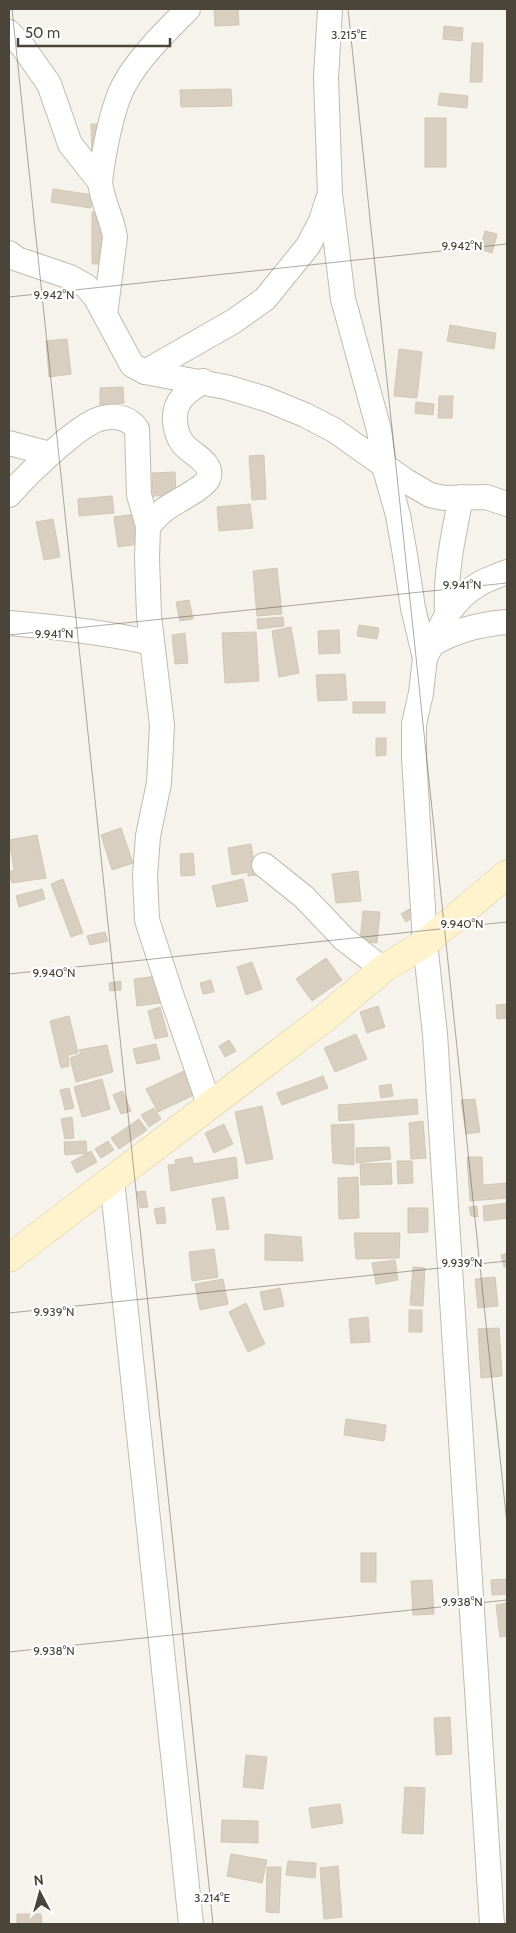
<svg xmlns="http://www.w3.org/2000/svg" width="516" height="1933" font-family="Cabin,sans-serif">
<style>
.building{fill:#d8cfc1;stroke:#d3c7b4}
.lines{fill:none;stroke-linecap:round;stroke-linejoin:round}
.street-casing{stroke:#c2bbae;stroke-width:26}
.secondary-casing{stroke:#d6c79b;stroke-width:29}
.street{stroke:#fff;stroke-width:24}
.secondary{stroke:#fff3cd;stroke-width:28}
.ticks{fill:none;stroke:#4b4439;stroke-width:1;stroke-opacity:0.45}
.ticks-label{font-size:12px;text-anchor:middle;fill:#4b4439;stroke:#fff;stroke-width:4.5;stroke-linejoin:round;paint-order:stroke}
</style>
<rect width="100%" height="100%" fill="#f6f3ec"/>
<g class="building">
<polygon points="214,9 238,9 239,25 215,26"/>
<polygon points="444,26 463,28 462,41 443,39"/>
<polygon points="472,43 483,43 482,82 470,82"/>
<polygon points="231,89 232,106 181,107 180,90"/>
<polygon points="440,93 468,96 467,108 438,105"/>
<rect x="425" y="118" width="21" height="49"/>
<polygon points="91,124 100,124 92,153"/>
<polygon points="53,189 93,195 91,208 51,202"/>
<rect x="92" y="212" width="14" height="52"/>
<polygon points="485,231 497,234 492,253 480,249"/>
<polygon points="450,325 496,333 494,349 447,341"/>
<polygon points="67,339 71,374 49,377 46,341"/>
<polygon points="399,349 422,352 417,398 394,396"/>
<polygon points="123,387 124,403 100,405 100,388"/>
<polygon points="439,396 453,396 452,418 438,418"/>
<polygon points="416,402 434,404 433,415 415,413"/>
<polygon points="264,455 266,499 252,500 249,456"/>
<polygon points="175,472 176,495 153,496 152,473"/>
<polygon points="112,496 114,513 79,516 78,499"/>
<polygon points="250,504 253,528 219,531 217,507"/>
<polygon points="136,514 139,544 118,547 114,517"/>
<polygon points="53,519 60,557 44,560 36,522"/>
<polygon points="277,568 282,614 257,616 253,571"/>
<polygon points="189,600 193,619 180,621 176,602"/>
<polygon points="283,617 284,626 258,629 257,619"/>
<polygon points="359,625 379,628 377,639 357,636"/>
<polygon points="291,627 299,673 279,677 272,631"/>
<polygon points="339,630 340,653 319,654 318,631"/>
<polygon points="256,632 259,681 225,683 222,633"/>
<polygon points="185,633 188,663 175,664 172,635"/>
<polygon points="345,674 347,700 318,701 316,675"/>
<rect x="353" y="702" width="32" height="11"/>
<polygon points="376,738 386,738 386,755 376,756"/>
<polygon points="121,828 133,863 112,870 101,835"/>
<polygon points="37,835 46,878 12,883 9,872 14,870 9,840"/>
<polygon points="251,844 256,875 248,876 248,872 232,875 228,848"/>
<polygon points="193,853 195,875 181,876 180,854"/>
<polygon points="358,871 361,901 336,903 332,874"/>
<polygon points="63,879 83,933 71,937 51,884"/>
<polygon points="243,879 248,901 217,907 212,886"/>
<polygon points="42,889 45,899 19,907 16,896"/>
<polygon points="411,908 416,915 406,922 401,914"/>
<polygon points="363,911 380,912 377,943 360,942"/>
<polygon points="105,932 108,941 90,945 87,936"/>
<polygon points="326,958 342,980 312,1001 296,979"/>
<polygon points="252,962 262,989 246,995 237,967"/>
<polygon points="157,976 160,1003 137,1006 134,979"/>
<polygon points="211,980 214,992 203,994 200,983"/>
<polygon points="121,981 121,990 110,991 109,983"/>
<polygon points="507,1004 507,1018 497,1019 496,1005"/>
<polygon points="378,1006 385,1027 367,1033 360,1012"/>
<polygon points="160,1007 168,1036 155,1039 148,1011"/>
<polygon points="69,1016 78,1053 68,1055 69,1066 61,1068 50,1021"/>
<polygon points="356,1034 367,1059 335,1072 324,1048"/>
<polygon points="229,1040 236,1051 225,1057 219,1046"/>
<polygon points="156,1044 160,1059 137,1064 133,1049"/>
<polygon points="107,1045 113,1072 76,1082 70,1058 81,1054 79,1050"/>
<polygon points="184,1071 196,1094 158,1112 146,1089"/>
<polygon points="323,1076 328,1088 282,1105 277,1093"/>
<polygon points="102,1079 110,1109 82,1117 74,1087"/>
<polygon points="391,1084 393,1096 381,1098 379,1086"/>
<polygon points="69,1088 74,1108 65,1110 60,1090"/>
<polygon points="123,1091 131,1111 121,1114 113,1095"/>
<polygon points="417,1099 418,1114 339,1121 338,1105"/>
<polygon points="475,1099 480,1132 466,1134 461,1100"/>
<polygon points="262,1106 273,1159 246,1164 235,1112"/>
<polygon points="154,1108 161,1119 149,1127 141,1115"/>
<polygon points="72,1117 74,1138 65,1139 61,1119"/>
<polygon points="139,1119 147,1130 119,1149 111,1138"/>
<polygon points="423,1121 426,1158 411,1159 409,1123"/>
<polygon points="224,1124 233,1144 214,1153 205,1133"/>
<polygon points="354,1124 354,1165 333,1163 331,1125"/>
<polygon points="86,1141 87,1153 65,1155 64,1142"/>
<polygon points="108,1141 114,1150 101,1158 95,1149"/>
<polygon points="389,1147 391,1159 356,1163 356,1148"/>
<polygon points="91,1151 97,1162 77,1173 71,1162"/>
<polygon points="192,1157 193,1164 236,1157 238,1178 171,1191 168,1165 176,1164 175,1160"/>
<polygon points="467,1157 482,1157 483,1185 507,1183 507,1198 470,1201"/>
<polygon points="397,1161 412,1161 413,1183 398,1184"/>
<polygon points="391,1163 392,1184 361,1185 360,1164"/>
<polygon points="358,1177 359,1218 339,1219 338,1178"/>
<polygon points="145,1191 148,1207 140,1208 137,1192"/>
<polygon points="224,1197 229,1229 217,1230 212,1199"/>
<polygon points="507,1203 507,1218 484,1221 483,1206"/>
<polygon points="477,1206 478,1217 471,1216 469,1207"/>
<polygon points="164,1207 166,1223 157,1224 154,1209"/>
<polygon points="408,1208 428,1208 428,1232 408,1233"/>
<polygon points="354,1233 400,1233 399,1258 356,1259"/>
<polygon points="265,1234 301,1237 303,1261 265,1260"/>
<polygon points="214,1249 218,1277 192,1281 189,1252"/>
<polygon points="507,1253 507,1266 504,1267 501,1255"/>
<polygon points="395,1260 398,1280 376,1284 372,1263"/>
<polygon points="413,1267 425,1268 423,1306 410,1305"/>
<polygon points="495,1277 498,1306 478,1308 475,1279"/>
<polygon points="223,1279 228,1304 200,1310 195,1284"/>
<polygon points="280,1288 284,1306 264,1310 260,1292"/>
<polygon points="246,1303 265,1344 248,1352 229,1312"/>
<rect x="409" y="1310" width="13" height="22"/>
<polygon points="368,1317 370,1342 351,1343 349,1319"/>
<polygon points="499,1328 502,1376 481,1378 478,1329"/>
<polygon points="346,1419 386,1425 384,1441 344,1435"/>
<rect x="361" y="1553" width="15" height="29"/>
<polygon points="507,1579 507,1594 492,1595 491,1580"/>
<polygon points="432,1580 434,1614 413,1615 411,1581"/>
<polygon points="507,1603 507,1636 500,1637 496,1605"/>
<polygon points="450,1717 452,1754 436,1755 434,1718"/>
<polygon points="246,1755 267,1757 263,1789 243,1787"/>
<polygon points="405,1787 425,1788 423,1834 402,1833"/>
<polygon points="340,1804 343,1823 312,1828 309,1808"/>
<polygon points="222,1820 258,1821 258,1843 221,1842"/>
<polygon points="231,1854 267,1860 262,1883 227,1876"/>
<polygon points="288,1861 316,1863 315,1878 286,1875"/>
<polygon points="338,1866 342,1917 324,1919 320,1868"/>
<polygon points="267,1867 281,1867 279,1913 266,1912"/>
<polygon points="17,1914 41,1914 42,1924 17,1924"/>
</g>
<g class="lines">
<g class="street-casing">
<g id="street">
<polyline points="330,9 326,78 330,194 343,299 379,430 384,466 398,515 405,555 413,608 425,658 421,693 414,724 414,757 425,943 435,1034 492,1924"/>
<polyline points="9,32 23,47 49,84 70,144 100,182"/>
<polyline points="9,253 17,259 70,277 86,286 96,298 132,365 145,372 226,387 266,399 305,415 334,430 406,481 430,495 444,498 486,497 507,504"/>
<path d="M105,315L115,237C112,218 102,201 100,182C103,155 112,107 124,85C138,58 167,30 188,9"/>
<polyline points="145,372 234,321 265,299 308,246 321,221 328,199"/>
<polyline points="9,443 50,454"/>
<path d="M9,495C26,476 80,422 103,418C117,415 129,418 137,429L139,495L148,526L147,559L149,616L162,725L159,783L148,836L145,875L147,920L171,994L209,1104"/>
<path d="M148,526C153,521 158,515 164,510C173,503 204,488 208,479C215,463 191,454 183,444C174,432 171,410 182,398C187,391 197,386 203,381"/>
<path d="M447,614C445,574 453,536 461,497"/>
<path d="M9,623C57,627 105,632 152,643"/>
<path d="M433,644C456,630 480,624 507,622"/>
<path d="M425,658C440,629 448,602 479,584C487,579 498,576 507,572"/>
<polyline points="264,865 304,897 344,939 383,969"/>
<polyline points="112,1180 191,1924"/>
</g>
</g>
<g class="secondary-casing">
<polyline id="secondary" points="9,1258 326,1017 383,969 425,943 507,874"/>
</g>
<use href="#street" class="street"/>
<use href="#secondary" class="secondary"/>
</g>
<path class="ticks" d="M12,9L213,1924M348,9L507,1524M9,297L507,244M9,635L507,583M9,974L507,922M9,1313L507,1261M9,1652L507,1600"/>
<g class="ticks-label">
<text x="349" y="39">3.215°E</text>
<text x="462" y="250">9.942°N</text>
<text x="54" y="299">9.942°N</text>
<text x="462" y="589">9.941°N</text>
<text x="54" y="638">9.941°N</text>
<text x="462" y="928">9.940°N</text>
<text x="54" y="977">9.940°N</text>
<text x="462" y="1267">9.939°N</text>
<text x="54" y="1316">9.939°N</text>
<text x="462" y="1606">9.938°N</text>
<text x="54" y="1655">9.938°N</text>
<text x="212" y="1902">3.214°E</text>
</g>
<rect width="516" height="1933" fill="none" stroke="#4b4439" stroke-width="20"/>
<g transform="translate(40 1893) rotate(354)" stroke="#ffffff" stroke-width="4" paint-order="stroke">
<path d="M0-4L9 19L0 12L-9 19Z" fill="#4b4439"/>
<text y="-8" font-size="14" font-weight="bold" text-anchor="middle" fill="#4b4439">N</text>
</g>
<path d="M18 38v8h152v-8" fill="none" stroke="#4b4439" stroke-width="2.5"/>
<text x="25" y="38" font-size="15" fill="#4b4439" stroke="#ffffff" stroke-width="4" paint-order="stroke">50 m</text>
</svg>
